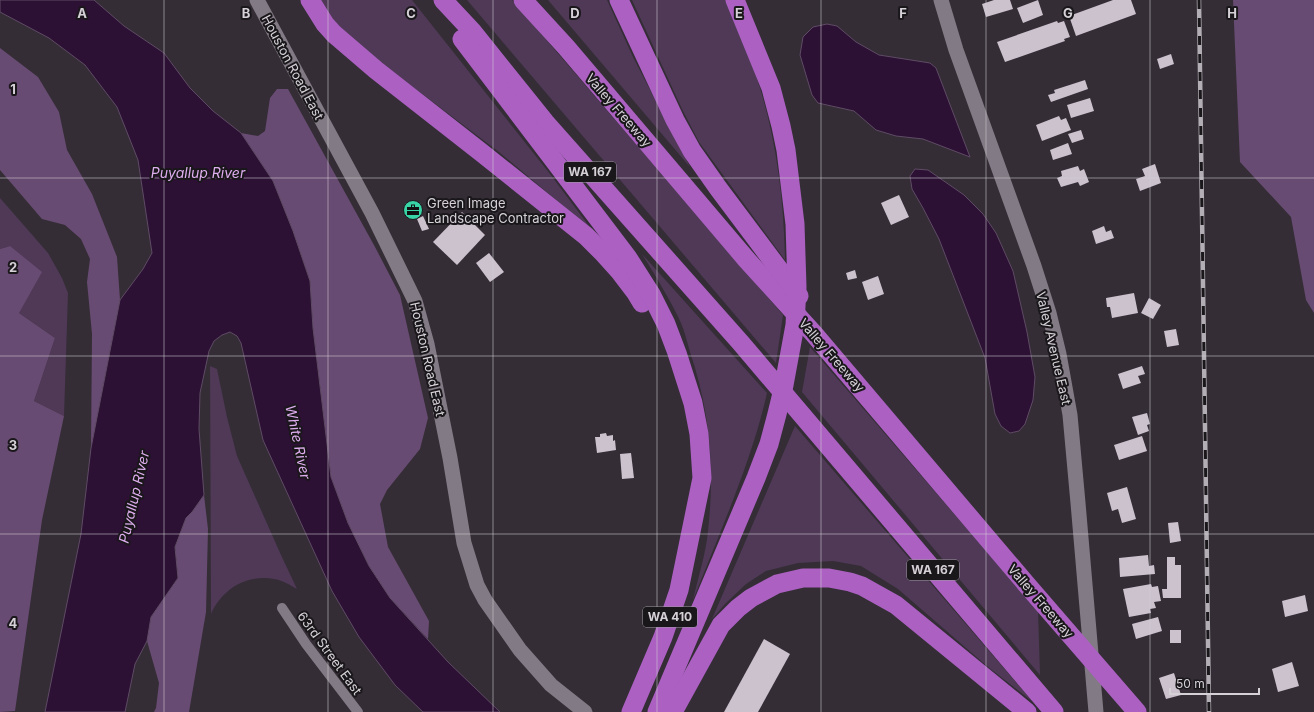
<svg xmlns="http://www.w3.org/2000/svg" width="1314" height="712" font-family="Inter,sans-serif">
<style>
.green{fill:#4f3956}
.forest{fill:#684b72}
.water{fill:#2c1134;stroke:#5f4b65}
.building{fill:#cbc2ce}
.lines{fill:none;stroke-linecap:round;stroke-linejoin:round}
.street{stroke:#827a84;stroke-width:10}
.secondary{stroke:#827a84;stroke-width:15}
.highway{stroke:#ab60c2;stroke-width:19}
.rail-casing{stroke:#b3aeb5;stroke-width:4.5}
.rail{stroke:#1a171b;stroke-width:3;stroke-dasharray:9;stroke-linecap:butt}
.grid{fill:none;stroke:#d5d1d7;stroke-width:1;stroke-opacity:0.55}
.labels{text-anchor:middle;stroke-width:4;stroke-linejoin:round;paint-order:stroke}
.shield{fill:#1a171b;stroke:#9d999f;stroke-width:1}
.shield-label{font-size:12px;font-weight:bold;fill:#d5d1d7}
.street-label{font-size:13px;fill:#d5d1d7;stroke:#1a171b}
.poi-label{font-size:13px;fill:#d5d1d7;stroke:#1a171b;text-anchor:start}
.water-label{font-size:14px;font-style:italic;fill:#ddaded;stroke:#1a171b}
.grid-label{font-size:13px;text-anchor:middle;font-weight:bold;fill:#d5d1d7;stroke:#1a171b;stroke-width:4;stroke-linejoin:round;paint-order:stroke}
</style>
<rect width="100%" height="100%" fill="#342d36"/>
<g class="green">
<polygon points="320,0 412,0 550,174 592,230 499,152 380,62 344,32 324,9"/>
<polygon points="467,0 512,0 783,315 776,363"/>
<polygon points="548,0 607,0 633,57 690,167"/>
<path d="M632,0H726C738,29 751,58 760,88C777,144 784,203 785,260L699,142L682,109Z"/>
<polygon points="0,198 48,253 62,278 68,293 64,416 34,401 55,338 19,313 10,246 0,249"/>
<path d="M642,254L767,393C751,464 720,531 693,600C698,578 706,553 708,531C715,469 710,411 690,352C687,342 685,332 681,323C670,299 656,277 642,254Z"/>
<polygon points="810,347 1038,611 1040,675 802,392"/>
<path d="M210,366L217,369L227,417L237,456L281,555L297,589C290,585 282,580 274,579C247,574 222,589 211,614Z"/>
<polygon points="795,426 1033,702 988,667 898,589 861,566 833,561 798,563 766,571 746,584 725,604 712,619"/>
</g>
<g class="forest">
<polygon points="1233,0 1314,0 1314,313 1306,300 1291,217 1240,162"/>
<polygon points="0,48 38,77 59,112 67,150 92,194 117,257 120,300 91,448 92,334 87,282 90,259 81,239 65,225 42,219 0,170"/>
<polygon points="277,89 288,89 375,247 400,295 428,418 420,449 387,490 380,504 388,547 429,621 428,639 390,598 369,566 348,523 331,477 313,328 310,281 293,231 273,181 241,133 258,136 265,131 270,98"/>
<polygon points="10,246 42,272 19,313 55,338 34,401 64,416 42,520 15,711 0,712 0,249"/>
<polygon points="204,495 208,529 206,612 189,712 154,712 156,708 159,683 147,641 151,617 178,578 175,547 186,518 192,512"/>
</g>
<g class="water">
<polygon points="0,0 94,0 124,26 164,53 190,88 213,111 241,133 273,181 293,231 310,281 313,328 331,477 348,523 369,566 390,598 448,662 500,712 423,712 395,685 359,637 332,591 263,440 241,343 237,336 230,332 222,335 214,341 209,351 200,393 199,429 204,495 192,512 186,518 175,547 178,578 151,617 147,641 135,664 125,712 45,712 81,534 91,448 120,300 143,269 152,253 138,160 117,107 85,65 49,38 0,12"/>
<polygon points="827,24 837,26 856,42 879,55 930,63 936,68 970,157 923,139 896,136 876,130 854,111 818,103 812,95 800,55 803,37 813,27"/>
<polygon points="915,169 928,170 964,195 983,214 996,233 1013,271 1027,332 1035,377 1033,400 1025,424 1019,431 1010,433 1001,426 995,414 985,358 939,239 923,208 912,189 910,176"/>
</g>
<g class="building">
<polygon points="994,0 1010,0 1013,9 986,17 982,4"/>
<polygon points="1038,0 1043,15 1023,23 1017,8"/>
<polygon points="1113,0 1131,0 1136,14 1076,36 1069,16"/>
<polygon points="1057,21 1058,23 1064,21 1070,37 1064,39 1065,41 1005,62 997,42"/>
<polygon points="1171,54 1174,64 1160,69 1157,59"/>
<polygon points="1085,80 1088,89 1051,102 1048,95 1055,93 1054,90"/>
<polygon points="1090,98 1094,111 1071,118 1067,105"/>
<polygon points="1059,116 1061,120 1066,118 1071,130 1042,141 1036,125"/>
<polygon points="1081,130 1084,139 1072,143 1068,134"/>
<polygon points="1068,143 1072,154 1053,160 1050,150"/>
<polygon points="1155,164 1161,183 1140,191 1136,179 1145,176 1142,169"/>
<polygon points="1078,166 1080,171 1084,169 1089,182 1080,186 1078,182 1061,187 1057,178 1062,176 1061,171"/>
<polygon points="899,195 909,217 891,225 881,203"/>
<polygon points="462,212 485,235 457,265 433,242"/>
<polygon points="423,216 429,229 422,231 417,219"/>
<polygon points="1104,226 1106,232 1111,230 1114,238 1096,244 1092,231"/>
<polygon points="489,253 504,272 490,282 476,263"/>
<polygon points="855,270 857,278 848,280 846,273"/>
<polygon points="878,276 884,294 868,300 862,282"/>
<polygon points="1134,293 1138,313 1112,318 1110,307 1107,307 1106,298"/>
<polygon points="1149,298 1161,305 1153,319 1141,313"/>
<polygon points="1176,329 1179,345 1167,347 1164,331"/>
<polygon points="1142,366 1145,374 1138,376 1141,383 1123,389 1118,374"/>
<polygon points="1147,413 1150,424 1147,425 1149,431 1138,435 1132,417"/>
<polygon points="606,433 607,436 613,435 613,441 615,440 616,450 597,453 595,437 600,437 600,434"/>
<polygon points="1142,436 1147,451 1119,460 1114,445"/>
<polygon points="631,453 634,478 622,479 620,454"/>
<polygon points="1127,487 1136,519 1122,523 1118,509 1112,511 1107,493"/>
<polygon points="1178,522 1181,541 1170,543 1168,523"/>
<polygon points="1148,555 1149,566 1154,565 1155,574 1120,577 1119,558"/>
<polygon points="1167,557 1175,557 1175,565 1181,565 1181,598 1163,598 1162,589 1167,589"/>
<polygon points="1151,584 1152,587 1158,586 1161,601 1154,602 1156,608 1150,609 1151,613 1129,617 1123,589"/>
<polygon points="1305,595 1308,611 1285,617 1282,601"/>
<polygon points="1158,617 1162,631 1136,639 1132,624"/>
<rect x="1170" y="630" width="11" height="13"/>
<polygon points="764,639 790,654 758,712 724,712"/>
<polygon points="1292,662 1299,686 1278,692 1272,669"/>
<polygon points="1174,673 1181,695 1166,699 1159,678"/>
</g>
<g class="lines">
<polyline class="street" points="282,608 306,644 358,712"/>
<g class="secondary">
<polyline points="257,0 372,213 415,301 427,344 450,458 464,543 477,585 485,600 520,650 551,685 585,712"/>
<polyline points="941,0 956,50 1034,266 1049,313 1059,354 1070,415 1078,503 1096,712"/>
</g>
<g class="highway">
<polyline points="310,0 325,24 334,34 376,70 482,153 586,236 602,252 620,272 636,293 642,303"/>
<polyline points="443,0 472,31 545,122 740,342 1054,712"/>
<polyline points="523,0 566,47 746,259 814,334 1027,585 1137,712"/>
<polyline points="619,0 675,120 692,151 718,188 799,296"/>
<polyline points="462,39 628,258 651,294 666,324 677,353 693,403 699,434 702,478 679,590 663,637 631,712"/>
<polyline points="657,712 756,478 769,444 777,414 784,385 795,325 797,287 795,224 786,150 781,126 771,88 735,0"/>
<polyline points="673,712 721,625 738,608 751,598 777,584 803,578 829,578 850,582 862,586 896,605 1027,712"/>
</g>
<g class="rail-casing">
<polyline id="rail" points="1199,0 1209,712"/>
</g>
<use href="#rail" class="rail"/>
</g>
<path class="grid" d="M164,0V712M328,0V712M493,0V712M657,0V712M821,0V712M986,0V712M1150,0V712M0,178H1314M0,356H1314M0,534H1314"/>
<defs>
<g id="office-disc" transform="scale(1)"><circle r="9.5" fill="#39d4a5" stroke="#1a171b"/><path d="M-6-3h4V-5.5h4V-3h4V5H-6ZM-1-4.5V-3h2v-1.5ZM-6 0V1H6V0Z" fill="#111"/></g>
</defs>
<g fill-rule="evenodd">
<use href="#office-disc" x="413" y="210"/>
</g>
<g class="labels">
<g class="shield">
<rect x="564" y="162" width="52" height="20" rx="3"/>
<rect x="907" y="560" width="52" height="20" rx="3"/>
<rect x="643" y="607" width="54" height="20" rx="3"/>
</g>
<g class="shield-label">
<text x="590" y="176">WA 167</text>
<text x="933" y="574">WA 167</text>
<text x="670" y="621">WA 410</text>
</g>
<g class="street-label">
<text transform="translate(293 67) rotate(62)" y="5">Houston Road East</text>
<text transform="translate(619 110) rotate(49)" y="5">Valley Freeway</text>
<text transform="translate(1054 348) rotate(77)" y="5">Valley Avenue East</text>
<text transform="translate(832 355) rotate(49)" y="5">Valley Freeway</text>
<text transform="translate(428 359) rotate(77)" y="5">Houston Road East</text>
<text transform="translate(1041 601) rotate(49)" y="5">Valley Freeway</text>
<text transform="translate(330 653) rotate(54)" y="5">63rd Street East</text>
</g>
<g class="poi-label">
<text x="427" y="208">Green Image<tspan x="427" dy="15">Landscape Contractor</tspan></text>
</g>
<g class="water-label">
<text x="198" y="178">Puyallup River</text>
<text transform="translate(298 442) rotate(78)" y="5">White River</text>
<text transform="translate(134 497) rotate(-77)" y="5">Puyallup River</text>
</g>
</g>
<g class="grid-label">
<text x="82" y="18">A</text>
<text x="246" y="18">B</text>
<text x="411" y="18">C</text>
<text x="575" y="18">D</text>
<text x="739" y="18">E</text>
<text x="903" y="18">F</text>
<text x="1068" y="18">G</text>
<text x="1232" y="18">H</text>
<text x="13" y="94">1</text>
<text x="13" y="272">2</text>
<text x="13" y="450">3</text>
<text x="13" y="628">4</text>
</g>
<path d="M1170 688v6h89v-6" fill="none" stroke="#d5d1d7" stroke-width="2"/>
<text x="1176" y="688" font-size="12" fill="#d5d1d7" stroke="#1a171b" stroke-width="3" paint-order="stroke">50 m</text>
</svg>
